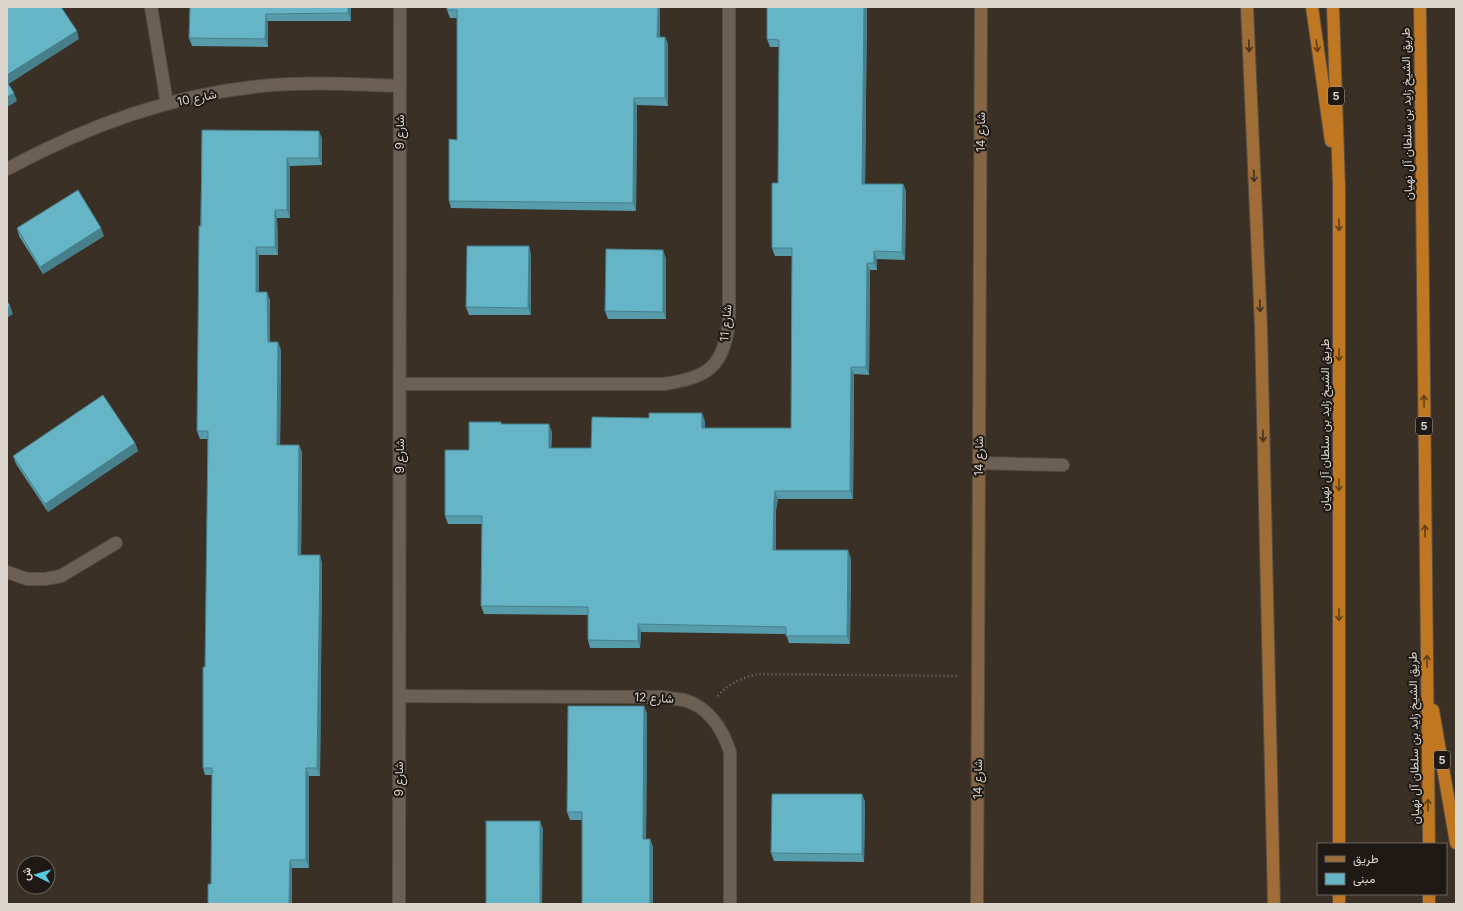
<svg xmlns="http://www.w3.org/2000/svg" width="1463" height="911" font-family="Inter,Vazirmatn,sans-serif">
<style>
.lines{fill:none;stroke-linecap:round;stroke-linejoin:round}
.lane-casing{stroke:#564d44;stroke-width:14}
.street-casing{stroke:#564d44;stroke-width:14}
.secondary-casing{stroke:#564d44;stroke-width:14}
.primary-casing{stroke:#564d44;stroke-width:14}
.highway-casing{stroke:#564d44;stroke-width:14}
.path{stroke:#7a7168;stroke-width:2.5;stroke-dasharray:1 3;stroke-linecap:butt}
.lane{stroke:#6c6055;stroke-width:12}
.street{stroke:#6c6055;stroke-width:12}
.secondary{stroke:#856745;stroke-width:12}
.primary{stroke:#9e6e36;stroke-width:12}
.highway{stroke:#c07721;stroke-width:12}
.wall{fill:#579cab}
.shaded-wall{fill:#477f8b}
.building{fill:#65b5c7;stroke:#477f8b}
.oneway{stroke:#44331e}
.oneway2{stroke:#5f3f19}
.labels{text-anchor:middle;stroke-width:4;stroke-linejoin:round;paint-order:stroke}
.shield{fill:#1e1914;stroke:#a49d97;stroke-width:1}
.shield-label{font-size:11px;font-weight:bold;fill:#ddd6cf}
.street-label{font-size:12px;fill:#ddd6cf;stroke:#1e1914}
</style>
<rect width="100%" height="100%" fill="#3b3026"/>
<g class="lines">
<g class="lane-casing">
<g id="lane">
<polyline points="151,7 167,104"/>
<polyline points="979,463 1063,465"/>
<polyline points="7,572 27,579 45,579 61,576 116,543"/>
</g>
</g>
<g class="street-casing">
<g id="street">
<path d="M7,169C94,122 192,88 291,84C327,82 364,85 400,86"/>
<path d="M400,384H664C708,377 723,368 729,322V7"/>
<path d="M399,696L662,697C669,698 677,699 684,700C709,707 723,730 730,752V904"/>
<polyline points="399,904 400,7"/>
</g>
</g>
<g class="secondary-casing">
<polyline id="secondary" points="977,904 981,7"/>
</g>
<g class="primary-casing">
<polyline id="primary" points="1247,7 1261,327 1274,904"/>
</g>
<g class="highway-casing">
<g id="highway">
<polyline points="1312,7 1331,141"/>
<polyline points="1333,7 1339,186 1339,844"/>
<polyline points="1420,7 1429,844"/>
<polyline points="1433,710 1456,843"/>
<polyline points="1339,894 1339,904"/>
<polyline points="1429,894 1429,904"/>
</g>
</g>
<path class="path" d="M718,696C728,683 743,678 758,674L959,676"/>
<use href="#lane" class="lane"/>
<use href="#street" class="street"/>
<use href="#secondary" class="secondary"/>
<use href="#primary" class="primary"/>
<use href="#highway" class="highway"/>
</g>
<g class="wall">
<polygon points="190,7 351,7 351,21 268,21 268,47 192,46 189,38"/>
<polygon points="660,7 660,37 665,37 668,44 668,106 637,105 636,211 451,208 449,201 457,140 457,18 450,18 447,10"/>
<polygon points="767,7 867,7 865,184 903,184 906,191 905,260 877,259 877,270 870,270 869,375 854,374 853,499 778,499 776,510 776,550 851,558 850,644 789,643 786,634 641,632 640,648 590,648 588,640 588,615 484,614 481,606 482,524 448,524 445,516 469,450 501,424 552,432 551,448 591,448 705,421 705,428 791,428 792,256 775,256 772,248 778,183 779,47 770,47 767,39"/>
<polygon points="202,130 322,138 322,165 290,166 290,218 277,218 278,255 259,255 259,292 270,300 270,342 281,350 280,445 299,445 302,453 301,555 322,563 320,776 309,776 309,868 292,868 211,884 212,775 205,775 203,768 205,667 208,439 200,439 197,431"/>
<polygon points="17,228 104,236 43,274 19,236"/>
<polygon points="531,254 531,315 469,315 466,307"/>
<polygon points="666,258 666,319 608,319 605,311"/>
<polygon points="135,443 138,451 48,512 16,464 13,456"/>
<polygon points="644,706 647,714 646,839 650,839 653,847 653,904 582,904 582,820 570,820 567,812"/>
<polygon points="862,794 865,802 864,862 774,861 771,853"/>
</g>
<g class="shaded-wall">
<polygon points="348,7 351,7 351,21 348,13"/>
<polygon points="658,7 660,7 660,44 657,37"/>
<polygon points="864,7 867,7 865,191 862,184"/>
<polygon points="266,14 268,21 268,47 265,39"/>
<polygon points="77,31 79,39 7,85 7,75"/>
<polygon points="665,37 668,44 668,106 665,98"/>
<polygon points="14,93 17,101 7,107 7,97"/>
<polygon points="634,98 637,105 636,211 633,203"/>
<polygon points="319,131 322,138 322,165 319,158"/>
<polygon points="287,158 290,166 290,218 287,210"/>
<polygon points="903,184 906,191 905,260 902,252"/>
<polygon points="275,210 277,218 278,255 275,247"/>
<polygon points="101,228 104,236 43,274 40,267"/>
<polygon points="529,246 531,254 531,315 528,308"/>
<polygon points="256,247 259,255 259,299 256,292"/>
<polygon points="663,250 666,258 666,319 663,312"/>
<polygon points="874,251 877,259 877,270 874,263"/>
<polygon points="867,263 870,270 869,375 866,367"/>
<polygon points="267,292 270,300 270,350 268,342"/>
<polygon points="10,306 13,314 7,318 7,308"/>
<polygon points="278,342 281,350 280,453 277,445"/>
<polygon points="851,367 854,374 853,499 850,491"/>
<polygon points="702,413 705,421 705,435 702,428"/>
<polygon points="549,424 552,432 551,455 549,448"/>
<polygon points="135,443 138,451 48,512 45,504"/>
<polygon points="299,445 302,453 301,563 298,555"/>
<polygon points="775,491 778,499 776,510 776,557 773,550 774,502"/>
<polygon points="848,550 851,558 850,644 847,636"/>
<polygon points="320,555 322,563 320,776 317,768"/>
<polygon points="638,624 641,632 640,648 638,641"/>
<polygon points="644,706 647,714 646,847 643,839"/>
<polygon points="306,768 309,776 309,868 306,860"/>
<polygon points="862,794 865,802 864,862 862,854"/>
<polygon points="540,821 543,829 542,904 540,904"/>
<polygon points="650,839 653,847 653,904 650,904"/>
<polygon points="290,860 292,868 292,904 289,904"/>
</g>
<g class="building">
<polygon points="7,7 61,7 77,31 7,75"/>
<polygon points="190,7 348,7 348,13 266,14 265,39 189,38"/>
<polygon points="447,7 658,7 657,37 665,37 665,98 634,98 633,203 449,201 449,139 457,140 457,10 447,10"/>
<polygon points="767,7 864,7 862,184 903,184 902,252 874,251 874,263 867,263 866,367 851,367 850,491 775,491 774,502 773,550 848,550 847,636 786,636 786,627 638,624 638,641 588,640 588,607 481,606 482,516 445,516 445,450 469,450 469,422 501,422 501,424 549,424 549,448 591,448 592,417 649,418 649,413 702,413 702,428 791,428 792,248 772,248 772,183 778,183 779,40 767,39"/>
<polygon points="7,82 14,93 7,97"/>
<polygon points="202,130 319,131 319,158 287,158 287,210 275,210 275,247 256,247 256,292 267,292 268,342 278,342 277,445 299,445 298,555 320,555 317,768 306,768 306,860 290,860 289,904 208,904 208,884 211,884 212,768 203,768 203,667 205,667 208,431 197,431 199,226 201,226"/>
<polygon points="78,190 101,228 40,267 17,228"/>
<polygon points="467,246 529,246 528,308 466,307"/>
<polygon points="606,249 663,250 663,312 605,311"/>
<polygon points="7,301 10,306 7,308"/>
<polygon points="103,395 135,443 45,504 13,456"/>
<polygon points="568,706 644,706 643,839 650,839 650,903 648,903 648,904 582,904 582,812 567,812"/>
<polygon points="772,794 862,794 862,854 771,853"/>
<rect x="486" y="821" width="54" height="83"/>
</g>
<defs><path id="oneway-shaft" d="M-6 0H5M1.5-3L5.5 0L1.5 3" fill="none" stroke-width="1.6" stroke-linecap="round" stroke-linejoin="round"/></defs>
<g class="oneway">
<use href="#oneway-shaft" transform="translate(1249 46) rotate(88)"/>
<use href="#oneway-shaft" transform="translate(1254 176) rotate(88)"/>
<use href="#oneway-shaft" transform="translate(1260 306) rotate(88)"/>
<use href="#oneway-shaft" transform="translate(1263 436) rotate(89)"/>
</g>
<g class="oneway2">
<use href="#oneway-shaft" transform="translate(1317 46) rotate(82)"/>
<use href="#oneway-shaft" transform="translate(1339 225) rotate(90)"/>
<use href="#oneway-shaft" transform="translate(1339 355) rotate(90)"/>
<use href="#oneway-shaft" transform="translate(1424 401) rotate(-91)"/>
<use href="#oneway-shaft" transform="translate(1339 485) rotate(90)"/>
<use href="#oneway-shaft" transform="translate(1425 531) rotate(-91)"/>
<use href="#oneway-shaft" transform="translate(1339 615) rotate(90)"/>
<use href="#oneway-shaft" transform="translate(1427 661) rotate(-91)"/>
<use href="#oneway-shaft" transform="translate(1428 805) rotate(-91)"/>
</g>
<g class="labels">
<g class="shield">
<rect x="1328" y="87" width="16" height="18" rx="3"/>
<rect x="1416" y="417" width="16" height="18" rx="3"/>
<rect x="1434" y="751" width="16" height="18" rx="3"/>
</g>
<g class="shield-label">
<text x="1336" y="100">5</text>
<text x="1424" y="430">5</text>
<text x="1442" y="764">5</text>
</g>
<g class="street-label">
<text transform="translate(197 98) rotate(-12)" y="4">شارع 10</text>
<text transform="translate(1407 114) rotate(-91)" y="4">طريق الشيخ زايد بن سلطان آل نهيان</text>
<text transform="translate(400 132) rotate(-90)" y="4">شارع 9</text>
<text transform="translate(981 132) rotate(-90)" y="4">شارع 14</text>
<text transform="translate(726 323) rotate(-85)" y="4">شارع 11</text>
<text transform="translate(1325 425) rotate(-90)" y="4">طريق الشيخ زايد بن سلطان آل نهيان</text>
<text transform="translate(400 456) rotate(-90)" y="4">شارع 9</text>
<text transform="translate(979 456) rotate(-90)" y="4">شارع 14</text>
<text transform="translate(654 698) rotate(3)" y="4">شارع 12</text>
<text transform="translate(1414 738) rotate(-91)" y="4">طريق الشيخ زايد بن سلطان آل نهيان</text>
<text transform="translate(399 779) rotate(-90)" y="4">شارع 9</text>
<text transform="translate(978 779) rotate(-90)" y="4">شارع 14</text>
</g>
</g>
<rect width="1463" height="911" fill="none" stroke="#ddd6cf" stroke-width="16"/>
<rect x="1317" y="843" width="130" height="52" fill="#1e1914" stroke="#6a655f"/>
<rect x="1325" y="856" width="20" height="6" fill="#9e6e36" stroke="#6a655f"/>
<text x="1353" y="863" font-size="12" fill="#ddd6cf">طريق</text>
<rect x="1325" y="873" width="20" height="12" fill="#65b5c7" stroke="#6a655f"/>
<text x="1353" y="883" font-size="12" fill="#ddd6cf">مبنى</text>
<g transform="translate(36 875) rotate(275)"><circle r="19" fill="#1e1914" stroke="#6a655f"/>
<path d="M0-3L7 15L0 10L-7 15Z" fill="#56c9e1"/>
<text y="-6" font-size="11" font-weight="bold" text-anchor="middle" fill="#ddd6cf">ش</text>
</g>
</svg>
